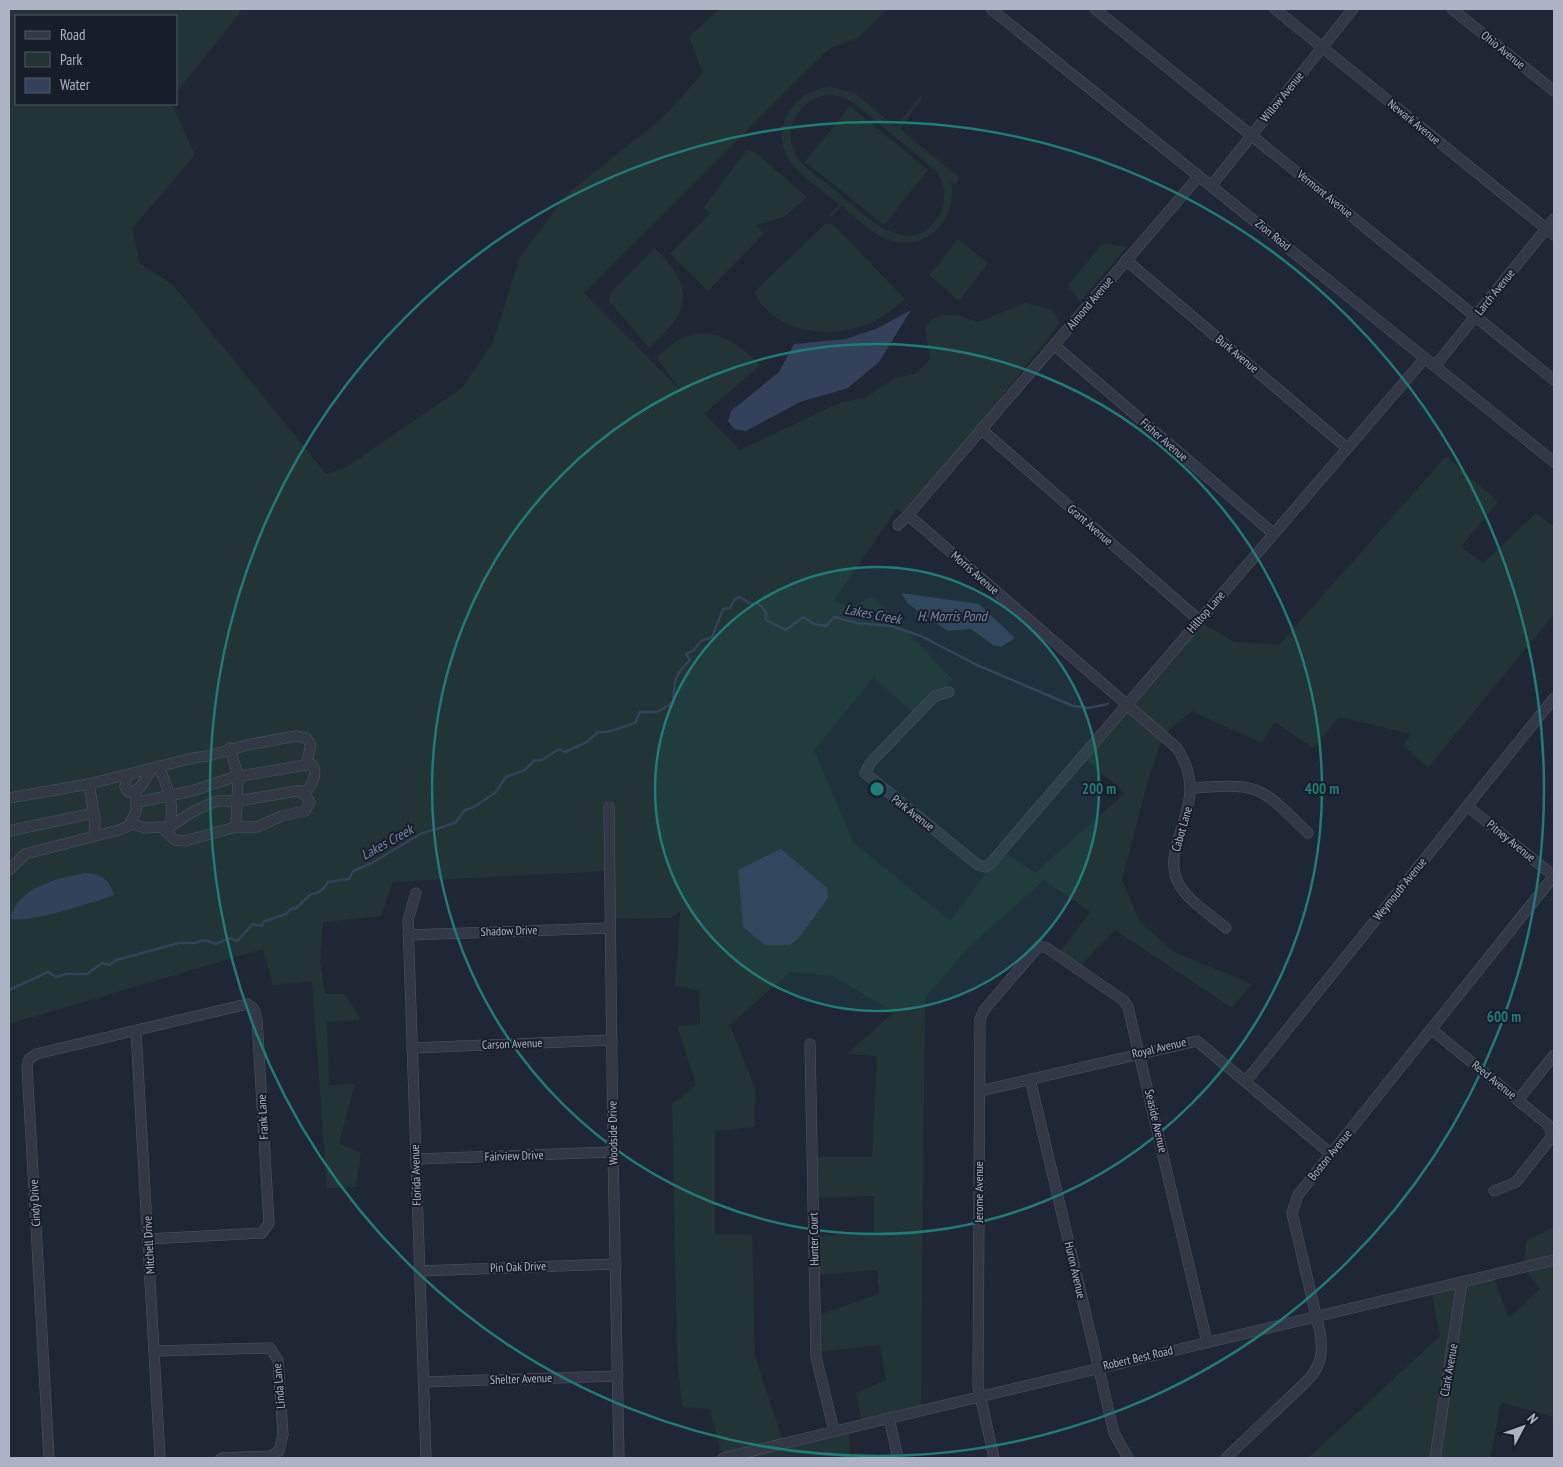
<svg xmlns="http://www.w3.org/2000/svg" width="1563" height="1467" font-family="'PT Sans Narrow',sans-serif">
<style>
.green{fill:#223436;fill-rule:evenodd}
.water{fill:#33415b}
.lines{fill:none;stroke-linecap:round;stroke-linejoin:round}
.stream{stroke:#33415b;stroke-width:2.5}
.minor-casing{stroke:#505663;stroke-width:11}
.minor{stroke:#323945;stroke-width:10}
.ring{fill:none;stroke:#1f7c76;stroke-width:2.5}
.labels{text-anchor:middle;stroke-width:4;stroke-linejoin:round;paint-order:stroke}
.street-label{font-size:12px;fill:#acb3c2;stroke:#181e29}
.water-label{font-size:14px;font-style:italic;fill:#7588aa;stroke:#181e29}
.centre{fill:#1f7c76;stroke:#181e29;stroke-width:2.5}
.ring-label{font-size:15px;text-anchor:middle;font-weight:bold;fill:#1f7c76;stroke:#181e29;stroke-width:4;stroke-linejoin:round;paint-order:stroke}
</style>
<rect width="100%" height="100%" fill="#1f2734"/>
<g class="green">
<path d="M9,9H243L176,93V16H16V104H172L195,155L132,229L140,263L173,285L326,474L346,467L462,388L493,342L520,257L568,193L661,119L703,73L689,37L719,9H887L858,38L829,49L584,293L682,392L656,357C665,351 674,341 685,337C714,325 741,345 760,365L704,414L740,450L841,402L865,398L895,378L915,374L930,359L925,327L934,318L942,315H959L978,322L1025,303L1052,310L1060,323L906,517L897,508L834,601L851,608L873,596L953,680L916,716L874,677L814,750L853,842L950,921L1003,851L1035,873L1125,793L1082,757L1174,651L1204,624L1234,642L1279,645L1446,456L1498,502L1461,547L1483,563L1536,513L1554,527V614L1428,768L1403,745L1411,734L1339,717L1313,748L1275,722L1261,743L1192,711L1163,735L1147,784L1122,880L1140,922L1174,952L1252,984L1232,1008L1115,930L1076,971L1056,957L1090,912L1044,880L969,947L925,998L921,1412L863,1426L856,1393L886,1380L880,1345L817,1352L815,1316L879,1294L877,1270L814,1275V1236L874,1232V1196L812,1198V1157H872L877,1056L847,1054L894,1012L833,976L790,972L730,1025L756,1091L754,1127L715,1131V1234L752,1235L755,1356L784,1444L849,1429L850,1458H723L710,1409L682,1407L677,1357L672,1104L696,1085L677,1026L700,1024L699,990L675,986L680,912L671,918L609,919L608,871L393,882L381,916L323,922L320,960L325,994H345L361,1020L327,1022L329,1085L355,1084L339,1143L361,1153L356,1187L327,1188L312,981L273,985L263,949L9,1024Z"/>
<path d="M832,87L855,93L896,127L920,96L922,98L900,129L960,178L955,185L951,182C958,219 927,253 889,240C871,234 856,218 842,206L831,217L829,215L839,204C823,191 802,178 790,161C768,128 795,88 832,87ZM830,95L843,97L855,104L936,171C946,185 947,202 938,217C908,263 862,212 836,191C823,180 803,169 795,153C781,126 802,97 830,95Z"/>
<polygon points="850,106 928,170 884,225 805,162"/>
<polygon points="746,151 755,152 807,197 784,217 756,225 764,234 708,291 670,254 710,213 703,208"/>
<path d="M825,224H833L905,299C895,308 883,318 870,323C832,340 773,334 754,292Z"/>
<polygon points="958,239 988,263 959,301 929,275"/>
<polygon points="1103,243 1127,247 1080,302 1068,285"/>
<path d="M655,248C696,290 691,310 649,348L609,301V294Z"/>
<polygon points="1554,1227 1554,1417 1501,1402 1490,1458 1308,1458 1440,1336 1431,1288 1492,1274 1509,1318 1540,1289 1523,1266 1527,1240"/>
</g>
<g class="water">
<polygon points="911,310 879,362 848,388 800,402 746,431 734,429 728,421 731,411 779,372 794,344 846,339 878,328"/>
<polygon points="901,593 979,604 1015,638 1001,647 993,645 971,629 948,631 908,604"/>
<polygon points="781,849 827,888 828,898 798,939 790,945 765,945 743,927 738,870"/>
<path d="M84,873C100,873 109,879 114,895C99,901 20,926 10,918C19,887 55,879 84,873Z"/>
</g>
<g class="lines">
<path class="stream" d="M9,990L48,972L56,977L66,974H87L102,963L110,965L116,960L179,943H195L205,940L216,944L230,938L237,941L253,924L262,926L263,922L286,914L292,908L295,909L311,894C320,893 323,890 328,882L349,879L353,871L372,863L420,834L455,823L465,810L472,808L495,793L506,777L525,770L535,760H542L559,749L565,752L587,742L598,732C610,734 622,726 635,723L640,712H657L673,703C675,680 673,677 690,660L686,654L694,650L701,641L712,637L723,609L730,608L735,599L740,597L749,603L759,604L766,612V620L786,630L803,617L814,624L826,626L834,617L857,623L891,626L921,636L977,665L1073,706L1088,708L1108,704"/>
<g class="minor-casing">
<g id="minor">
<polyline points="991,9 1554,462"/>
<polyline points="1095,9 1554,380"/>
<polyline points="1275,9 1554,235"/>
<polyline points="1452,9 1554,91"/>
<path d="M1199,176L908,515L1177,748C1215,805 1155,845 1180,886C1191,903 1211,915 1226,928"/>
<polyline points="1211,186 1353,9"/>
<polyline points="1126,260 1347,448"/>
<polyline points="1054,345 1274,534"/>
<polyline points="1435,366 1554,219"/>
<polyline points="981,429 1199,620"/>
<polyline points="898,525 908,515"/>
<polyline points="949,692 935,696 871,762 865,773 978,865 985,867 990,864 1425,358"/>
<polyline points="230,748 238,776 236,827"/>
<path d="M158,766C167,784 178,810 167,830"/>
<polyline points="127,775 125,787 128,792 134,792 142,785 151,769"/>
<polyline points="89,784 95,820 94,836"/>
<path d="M1191,788C1262,783 1258,785 1308,833"/>
<polyline points="9,798 89,784 193,758 208,756 247,745 296,736 306,738 311,745 306,764"/>
<path d="M138,802L192,791L234,777L312,764C318,771 313,785 306,791H297"/>
<polyline points="1467,806 1554,876"/>
<polyline points="609,807 613,1152 619,1458"/>
<polyline points="128,826 136,812 136,795"/>
<polyline points="9,831 94,813"/>
<polyline points="9,870 25,854 119,830 133,824 145,828 161,827 175,840 185,841 236,827 257,827 282,816 305,811 310,802 305,795 297,791 238,801 217,801 194,811 169,827"/>
<polyline points="416,893 408,920 426,1458"/>
<polyline points="408,935 610,928"/>
<polyline points="1431,1029 1547,1124 1552,1132 1554,1130"/>
<polyline points="136,1031 160,1458"/>
<polyline points="810,1044 816,1357 834,1431"/>
<polyline points="412,1048 612,1040"/>
<polyline points="1030,1079 1114,1433 1128,1458"/>
<polyline points="1246,1081 1554,698"/>
<polyline points="980,1091 1197,1041 1331,1154"/>
<polyline points="1518,1100 1554,1055"/>
<polyline points="416,1159 613,1152"/>
<polyline points="1494,1191 1516,1182 1550,1139 1552,1132"/>
<polyline points="419,1271 616,1264"/>
<polyline points="154,1351 270,1348 278,1360 283,1435 279,1451 271,1456 221,1458"/>
<polyline points="424,1382 618,1376"/>
<polyline points="889,1418 898,1458"/>
<polyline points="49,1458 27,1066 29,1059 36,1054 247,1004 254,1009 257,1019 269,1223 262,1233 149,1239"/>
<polyline points="723,1458 1554,1260"/>
<polyline points="994,1458 978,1386 980,1019 984,1010 1039,946 1047,948 1123,1000 1128,1007 1207,1342"/>
<path d="M1226,1458L1308,1380C1322,1365 1323,1351 1320,1332L1292,1213L1298,1195L1554,876"/>
<polyline points="1435,1458 1462,1282"/>
</g>
</g>
<use href="#minor" class="minor"/>
</g>
<circle cx="877" cy="789" r="222" fill="#1f7c76" fill-opacity=".12"/>
<g class="ring">
<circle cx="877" cy="789" r="222"/>
<circle cx="877" cy="789" r="445"/>
<circle cx="877" cy="789" r="667"/>
</g>
<g class="labels">
<g class="street-label">
<text transform="translate(1503 50) rotate(39)" y="4">Ohio Avenue</text>
<text transform="translate(1282 97) rotate(-51)" y="4">Willow Avenue</text>
<text transform="translate(1414 122) rotate(39)" y="4">Newark Avenue</text>
<text transform="translate(1325 194) rotate(39)" y="4">Vermont Avenue</text>
<text transform="translate(1273 235) rotate(39)" y="4">Zion Road</text>
<text transform="translate(1495 292) rotate(-51)" y="4">Larch Avenue</text>
<text transform="translate(1090 303) rotate(-50)" y="4">Almond Avenue</text>
<text transform="translate(1237 354) rotate(40)" y="4">Burk Avenue</text>
<text transform="translate(1164 440) rotate(41)" y="4">Fisher Avenue</text>
<text transform="translate(1090 525) rotate(41)" y="4">Grant Avenue</text>
<text transform="translate(975 573) rotate(41)" y="4">Morris Avenue</text>
<text transform="translate(1206 612) rotate(-49)" y="4">Hilltop Lane</text>
<text transform="translate(913 813) rotate(38)" y="4">Park Avenue</text>
<text transform="translate(1182 829) rotate(-74)" y="4">Cabot Lane</text>
<text transform="translate(1511 841) rotate(39)" y="4">Pitney Avenue</text>
<text transform="translate(1400 889) rotate(-51)" y="4">Weymouth Avenue</text>
<text transform="translate(509 931) rotate(-2)" y="4">Shadow Drive</text>
<text transform="translate(512 1044) rotate(-2)" y="4">Carson Avenue</text>
<text transform="translate(1159 1048) rotate(-13)" y="4">Royal Avenue</text>
<text transform="translate(1494 1080) rotate(39)" y="4">Reed Avenue</text>
<text transform="translate(263 1117) rotate(-93)" y="4">Frank Lane</text>
<text transform="translate(1156 1121) rotate(77)" y="4">Seaside Avenue</text>
<text transform="translate(613 1133) rotate(-91)" y="4">Woodside Drive</text>
<text transform="translate(1330 1155) rotate(-51)" y="4">Boston Avenue</text>
<text transform="translate(514 1156) rotate(-2)" y="4">Fairview Drive</text>
<text transform="translate(416 1175) rotate(-92)" y="4">Florida Avenue</text>
<text transform="translate(979 1192) rotate(-90)" y="4">Jerome Avenue</text>
<text transform="translate(35 1203) rotate(-93)" y="4">Cindy Drive</text>
<text transform="translate(814 1239) rotate(-91)" y="4">Hunter Court</text>
<text transform="translate(149 1245) rotate(-93)" y="4">Mitchell Drive</text>
<text transform="translate(518 1267) rotate(-2)" y="4">Pin Oak Drive</text>
<text transform="translate(1075 1270) rotate(77)" y="4">Huron Avenue</text>
<text transform="translate(1138 1358) rotate(-13)" y="4">Robert Best Road</text>
<text transform="translate(1449 1370) rotate(-80)" y="4">Clark Avenue</text>
<text transform="translate(521 1379) rotate(-2)" y="4">Shelter Avenue</text>
<text transform="translate(279 1386) rotate(-95)" y="4">Linda Lane</text>
</g>
<g class="water-label">
<text transform="translate(873 614) rotate(11)" y="5">Lakes Creek</text>
<text x="952" y="621">H. Morris Pond</text>
<text transform="translate(387 842) rotate(-29)" y="5">Lakes Creek</text>
</g>
</g>
<circle cx="877" cy="789" r="8" class="centre"/>
<g class="ring-label">
<text x="1099" y="794">200 m</text>
<text x="1322" y="794">400 m</text>
<text x="1504" y="1022">600 m</text>
</g>
<rect width="1563" height="1467" fill="none" stroke="#acb3c2" stroke-width="20"/>
<rect x="15" y="15" width="162" height="90" fill="#181e29" stroke="#535a66"/>
<rect x="25" y="31" width="25" height="8" fill="#323945" stroke="#535a66"/>
<text x="60" y="40" font-size="15" fill="#acb3c2">Road</text>
<rect x="25" y="52" width="25" height="15" fill="#223436" stroke="#535a66"/>
<text x="60" y="65" font-size="15" fill="#acb3c2">Park</text>
<rect x="25" y="78" width="25" height="15" fill="#33415b" stroke="#535a66"/>
<text x="60" y="90" font-size="15" fill="#acb3c2">Water</text>
<g transform="translate(1523 1427) rotate(49)" stroke="#181e29" stroke-width="4" paint-order="stroke">
<path d="M0-4L9 19L0 12L-9 19Z" fill="#acb3c2"/>
<text y="-8" font-size="14" font-weight="bold" text-anchor="middle" fill="#acb3c2">N</text>
</g>
</svg>
